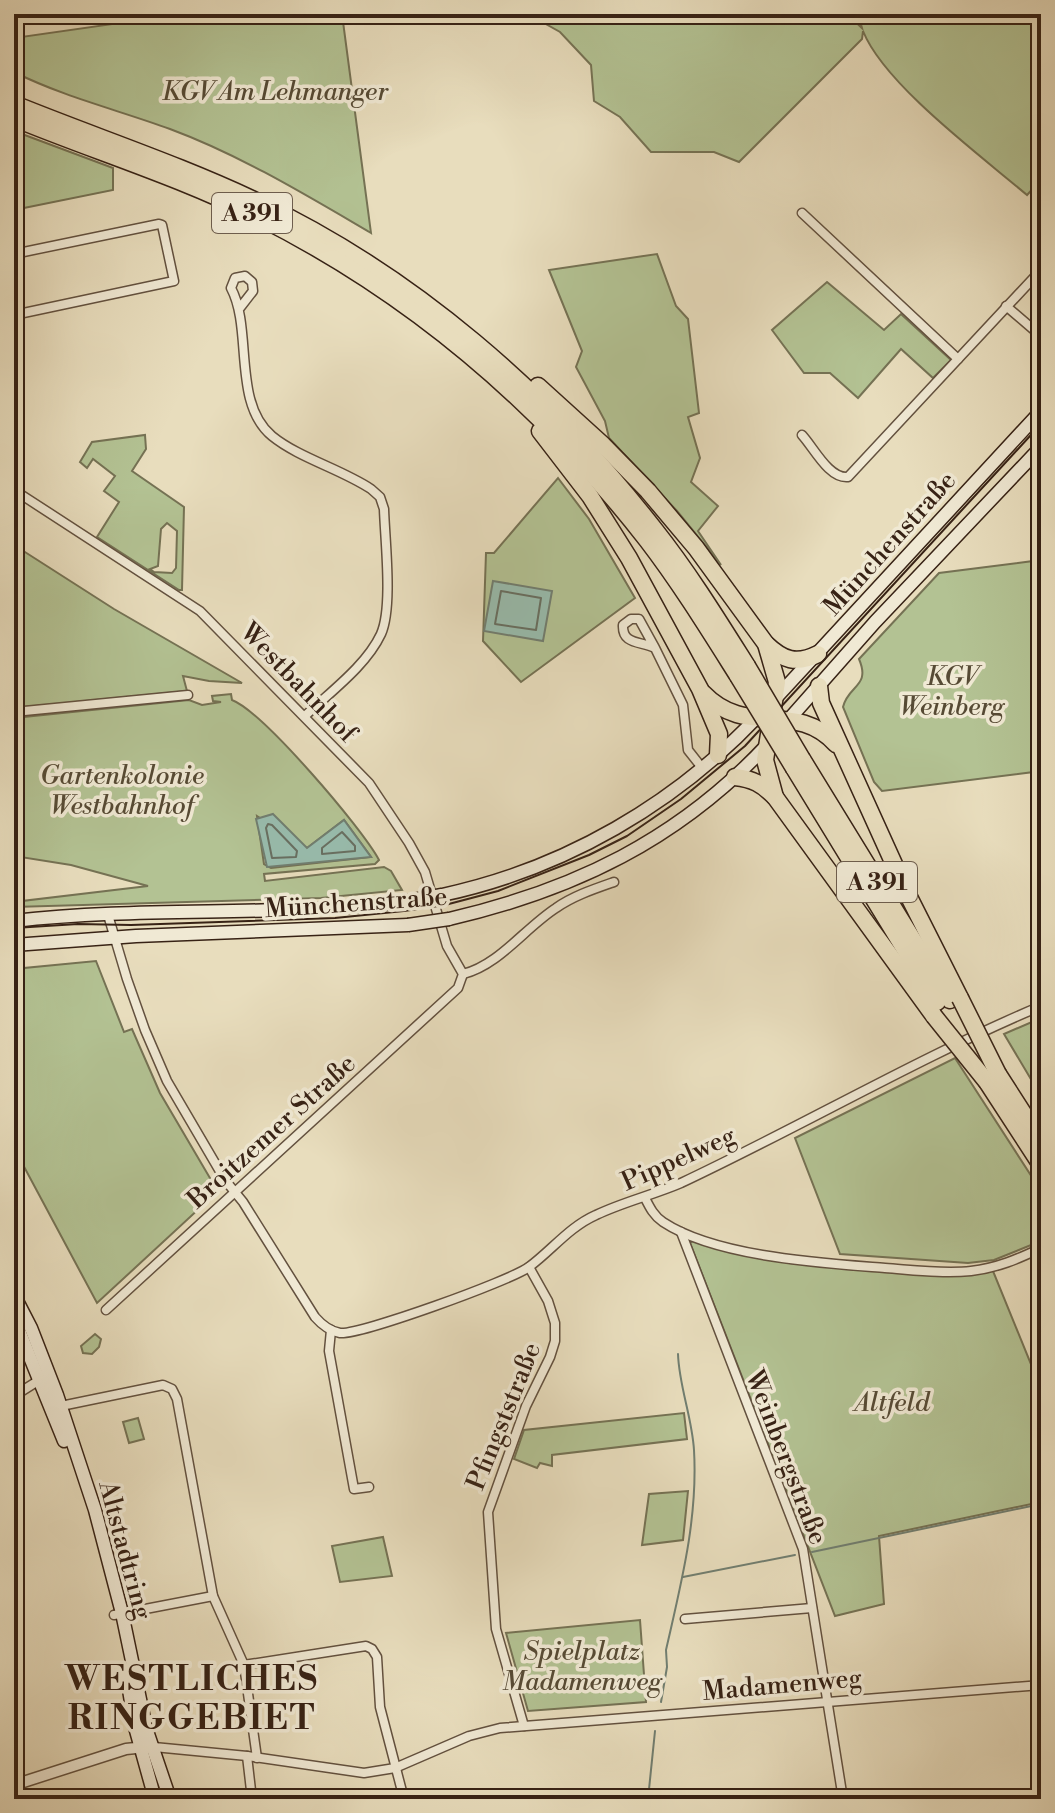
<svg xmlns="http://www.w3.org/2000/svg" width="1055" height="1813" font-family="'Libre Bodoni',serif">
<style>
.green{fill:#b3c293;stroke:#757254;stroke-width:2;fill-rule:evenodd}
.water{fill:#98bcad;stroke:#717e70;stroke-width:2}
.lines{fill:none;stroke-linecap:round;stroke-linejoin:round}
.shore{stroke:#686f61;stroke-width:2}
.stream{stroke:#717e70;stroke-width:2}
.minor-casing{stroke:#63513f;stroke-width:11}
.tertiary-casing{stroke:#63513f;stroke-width:13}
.secondary-casing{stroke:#372215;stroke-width:15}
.motorway-casing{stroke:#372215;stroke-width:19}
.minor{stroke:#f0e9d4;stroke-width:8}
.tertiary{stroke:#f0e9d4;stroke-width:10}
.secondary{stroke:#f0e9d4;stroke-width:12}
.motorway{stroke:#e8ddbd;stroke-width:16}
.tram{stroke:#372215;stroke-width:2}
.secondary-bridge-casing{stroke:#372215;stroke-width:15;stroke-linecap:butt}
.motorway-bridge-casing{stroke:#372215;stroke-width:19;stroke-linecap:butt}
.secondary-bridge{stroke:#f0e9d4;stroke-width:12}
.motorway-bridge{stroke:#e8ddbd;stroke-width:16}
.labels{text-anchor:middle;stroke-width:7;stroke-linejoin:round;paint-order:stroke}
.shield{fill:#f0e9d4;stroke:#6e5e4e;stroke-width:2}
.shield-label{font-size:24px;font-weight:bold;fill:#372215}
.park-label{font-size:26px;font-style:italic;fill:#564a34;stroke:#f0e9d4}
.street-label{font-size:26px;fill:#372215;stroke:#f0e9d4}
.district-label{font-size:34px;font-weight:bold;letter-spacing:2px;fill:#372215;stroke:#f0e9d4}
</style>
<rect width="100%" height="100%" fill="#e8ddbd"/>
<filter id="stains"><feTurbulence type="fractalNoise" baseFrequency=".0025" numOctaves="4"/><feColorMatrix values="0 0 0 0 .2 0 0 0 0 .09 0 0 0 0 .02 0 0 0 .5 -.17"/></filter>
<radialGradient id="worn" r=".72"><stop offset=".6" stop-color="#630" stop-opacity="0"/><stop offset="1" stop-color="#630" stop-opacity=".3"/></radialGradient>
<g class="green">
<path d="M141,14H342L371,233C306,195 240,155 170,129C118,110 64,97 14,72V38L141,20Z"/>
<path d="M528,14H847L862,28L859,17L862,14H1041V180L1027,195C981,156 884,84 863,31L862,39L739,162L714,152H651L620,117L594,101L591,65L560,32Z"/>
<polygon points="14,131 113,168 113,190 14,210"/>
<polygon points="657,254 676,306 688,319 699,413 688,417 700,458 691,482 718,506 698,531 721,565 677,511 609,438 605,421 576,367 582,351 549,270"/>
<polygon points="827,282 884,330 901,314 951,360 933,378 901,349 858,398 830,373 804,373 772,330"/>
<path d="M145,435L146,449L132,471L184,507L182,590H179L97,537L119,502L104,491L115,476L93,459L87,468L80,462L92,442ZM167,523L177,531L176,568L172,573L154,572L150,569L158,566L161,529Z"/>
<polygon points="558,478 589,519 635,598 521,682 483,641 486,553 494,553"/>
<polygon points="14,545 114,609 242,683 209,681 183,676 187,691 14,708"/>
<path d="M1041,560V771L882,791L874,782L843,707C848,685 871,687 859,659L939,573Z"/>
<path d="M231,694L232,700C263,712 362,828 379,860L375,864L264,874L265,881L384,867L391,871L402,890L321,898L14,907V902L148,886L71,865L14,856V718L189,700L202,705L221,702L213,701L212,696ZM257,816L307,848L344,820L371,857L271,868L264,864Z"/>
<polygon points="96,961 124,1032 132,1029 160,1093 217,1190 215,1194 97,1303 14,1148 14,969"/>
<polygon points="1041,1018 1041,1096 1004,1034"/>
<polygon points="955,1058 1041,1191 1041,1241 994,1260 968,1263 840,1254 795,1138"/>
<polygon points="694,1240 789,1263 881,1271 993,1271 1037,1379 1041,1378 1041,1502 879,1536 884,1604 835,1616 690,1243"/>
<polygon points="95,1334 101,1339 99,1347 92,1354 83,1353 81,1346"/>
<polygon points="684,1413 687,1439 552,1455 552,1466 540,1463 537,1468 514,1459 524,1430"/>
<polygon points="138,1418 144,1439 129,1443 123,1422"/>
<polygon points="688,1491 683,1540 642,1545 649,1494"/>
<polygon points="383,1537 392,1576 340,1582 332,1546"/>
<polygon points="640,1620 646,1702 528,1711 506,1633"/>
</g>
<g class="water">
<polygon points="493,581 552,591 543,641 484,631"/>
<polygon points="273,814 307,848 344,820 371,857 267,867 256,819"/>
</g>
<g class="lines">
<g class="shore">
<polygon points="501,591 541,598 536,630 495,624"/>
<polygon points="268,824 272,825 297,851 296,857 272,858 266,828"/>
<polygon points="342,832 355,846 355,851 322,854 322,848"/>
</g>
<g class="stream">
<polyline points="812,1552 1041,1504"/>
<polyline points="683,1577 795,1555"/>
<path d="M661,1702L667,1667L666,1650C681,1584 698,1519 694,1450C692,1417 679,1386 678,1354"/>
<polyline points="648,1799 655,1731"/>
</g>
<g class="minor-casing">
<g id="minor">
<polyline points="802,213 958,359"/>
<polyline points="14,254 159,224 162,225 174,281 14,315"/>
<polyline points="1006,306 1041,336"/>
<path d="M239,309L253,291L252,282L245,276L235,278L231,288C253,329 232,403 272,436C299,458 341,469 371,489L380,497L384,509C385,541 393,607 381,634C366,666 330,692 305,716"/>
<path d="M802,435C814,448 829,479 848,477L1041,270"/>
<polyline points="14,490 200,611 369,783 409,843 425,872 447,946 463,974 458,988 106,1310"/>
<path d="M655,648L639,619H631L623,625C622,645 641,641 655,648L683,705L688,750L703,769"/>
<polyline points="14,712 188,695"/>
<path d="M108,915L127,979L145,1030L167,1081L225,1180L243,1202L315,1317C322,1325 329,1331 340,1333C360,1335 510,1281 529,1267C552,1250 569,1227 596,1215C623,1202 653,1195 681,1183C802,1126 918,1058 1041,1006"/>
<path d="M463,974C499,965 525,928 556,908C573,896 594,889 614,882"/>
<path d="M645,1198C650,1208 654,1216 663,1222C716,1257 822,1263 885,1268C913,1270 943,1274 971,1271C997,1268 1018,1259 1041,1248"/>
<polyline points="681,1232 803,1549 843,1799"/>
<polyline points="331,1330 329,1351 354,1489 369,1487"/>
<polyline points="14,1396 41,1379"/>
<polyline points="61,1406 163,1385 172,1389 177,1399 213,1596 244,1665 257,1758"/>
<polyline points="114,1615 213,1596"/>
<polyline points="685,1619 812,1608"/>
<polyline points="244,1665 366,1646 372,1649 377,1657 380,1707 404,1799"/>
<polyline points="524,1726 496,1629 488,1512 526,1406 550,1357 555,1341 555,1323 548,1301 529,1267"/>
<polyline points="154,1747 247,1756 364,1773 395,1768 469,1736 500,1728 1041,1685"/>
<polyline points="247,1756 252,1799"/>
</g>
</g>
<g class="tertiary-casing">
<polyline id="tertiary" points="14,1785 126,1749 146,1747"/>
</g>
<g class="secondary-casing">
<g id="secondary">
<polyline points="774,700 1041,411"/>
<polyline points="784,725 875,622 1041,447"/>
<path d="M442,895C564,869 676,804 761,713"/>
<path d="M449,919C574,890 678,840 767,745"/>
<path d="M14,921C143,906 273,917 402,902"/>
<polyline points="14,945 136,936 408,925"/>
<polyline points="14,1295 31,1328 57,1395 95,1510 122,1613 146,1728 170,1799"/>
<polyline points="14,1318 64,1441"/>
<polyline points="126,1671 135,1727 155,1799"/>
</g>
</g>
<g class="motorway-casing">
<g id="motorway">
<path d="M14,104C95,137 178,164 256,201C413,275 549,394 655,530C689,573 718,620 747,666"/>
<path d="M14,118C94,151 177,176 255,215C410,292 541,404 647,540C680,583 709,630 738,676"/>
<polyline points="538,386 603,445 648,491 696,548 766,644 777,682 765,760 775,797"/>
<polyline points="540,431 590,496 629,558 700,689 719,734 718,755"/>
<path d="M766,644C783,660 796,665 818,654"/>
<polyline points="819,686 821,703 908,895 960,998"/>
<path d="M703,693C747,739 795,699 836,744"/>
<polyline points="802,759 950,1000"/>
<polyline points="794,768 937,1002"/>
<path d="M735,777C753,779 762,784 775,797L934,1016"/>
<polyline points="998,1074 1041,1141"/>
<polyline points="987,1082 1041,1165"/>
</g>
</g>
<use href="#minor" class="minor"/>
<use href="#tertiary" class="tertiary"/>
<use href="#secondary" class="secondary"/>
<use href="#motorway" class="motorway"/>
<polyline class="tram" points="14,928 78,924 131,925 335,918 404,911 445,905 498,891 589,855 627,836 681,799 745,746 1041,424"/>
<g class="secondary-bridge-casing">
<g id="secondary-bridge">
<polyline points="402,902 442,895"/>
<polyline points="408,925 449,919"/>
</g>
</g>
<g class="motorway-bridge-casing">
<g id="motorway-bridge">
<polyline points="747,666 802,759"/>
<polyline points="738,676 794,768"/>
<polyline points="960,998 998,1074"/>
<polyline points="934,1016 987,1082"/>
</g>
</g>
<use href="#secondary-bridge" class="secondary-bridge"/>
<use href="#motorway-bridge" class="motorway-bridge"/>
</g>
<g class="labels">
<g class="shield">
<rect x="212" y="193" width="80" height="40" rx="6"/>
<rect x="837" y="862" width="80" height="40" rx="6"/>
</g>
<g class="shield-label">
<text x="252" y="221">A 391</text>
<text x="877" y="890">A 391</text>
</g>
<g class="park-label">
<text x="275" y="100">KGV Am Lehmanger</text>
<text x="952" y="685">KGV<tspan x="952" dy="30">Weinberg</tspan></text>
<text x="122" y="784">Gartenkolonie<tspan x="122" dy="30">Westbahnhof</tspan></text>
<text x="892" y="1411">Altfeld</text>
<text x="582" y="1660">Spielplatz<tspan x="582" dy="30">Madamenweg</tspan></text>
</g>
<g class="street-label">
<text transform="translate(889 543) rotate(-48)" y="9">Münchenstraße</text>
<text transform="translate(299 682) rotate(46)" y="9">Westbahnhof</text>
<text transform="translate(356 902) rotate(-4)" y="9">Münchenstraße</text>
<text transform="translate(271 1131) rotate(-42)" y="9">Broitzemer Straße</text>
<text transform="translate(678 1158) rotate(-24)" y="9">Pippelweg</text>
<text transform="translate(503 1416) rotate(-68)" y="9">Pfingststraße</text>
<text transform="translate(787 1457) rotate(69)" y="9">Weinbergstraße</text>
<text transform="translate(126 1550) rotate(75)" y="9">Altstadtring</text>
<text transform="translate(782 1684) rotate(-5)" y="9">Madamenweg</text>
</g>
<g class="district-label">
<text x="192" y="1690">WESTLICHES<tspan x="192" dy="39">RINGGEBIET</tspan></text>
</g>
</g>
<rect width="1055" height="1813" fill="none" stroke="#e8ddbd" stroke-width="48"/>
<rect x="16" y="16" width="1023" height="1781" fill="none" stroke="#372215" stroke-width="4"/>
<rect x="24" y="24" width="1007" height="1765" fill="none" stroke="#372215" stroke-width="2"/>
<rect width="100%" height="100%" filter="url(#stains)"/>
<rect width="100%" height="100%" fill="url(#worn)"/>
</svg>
